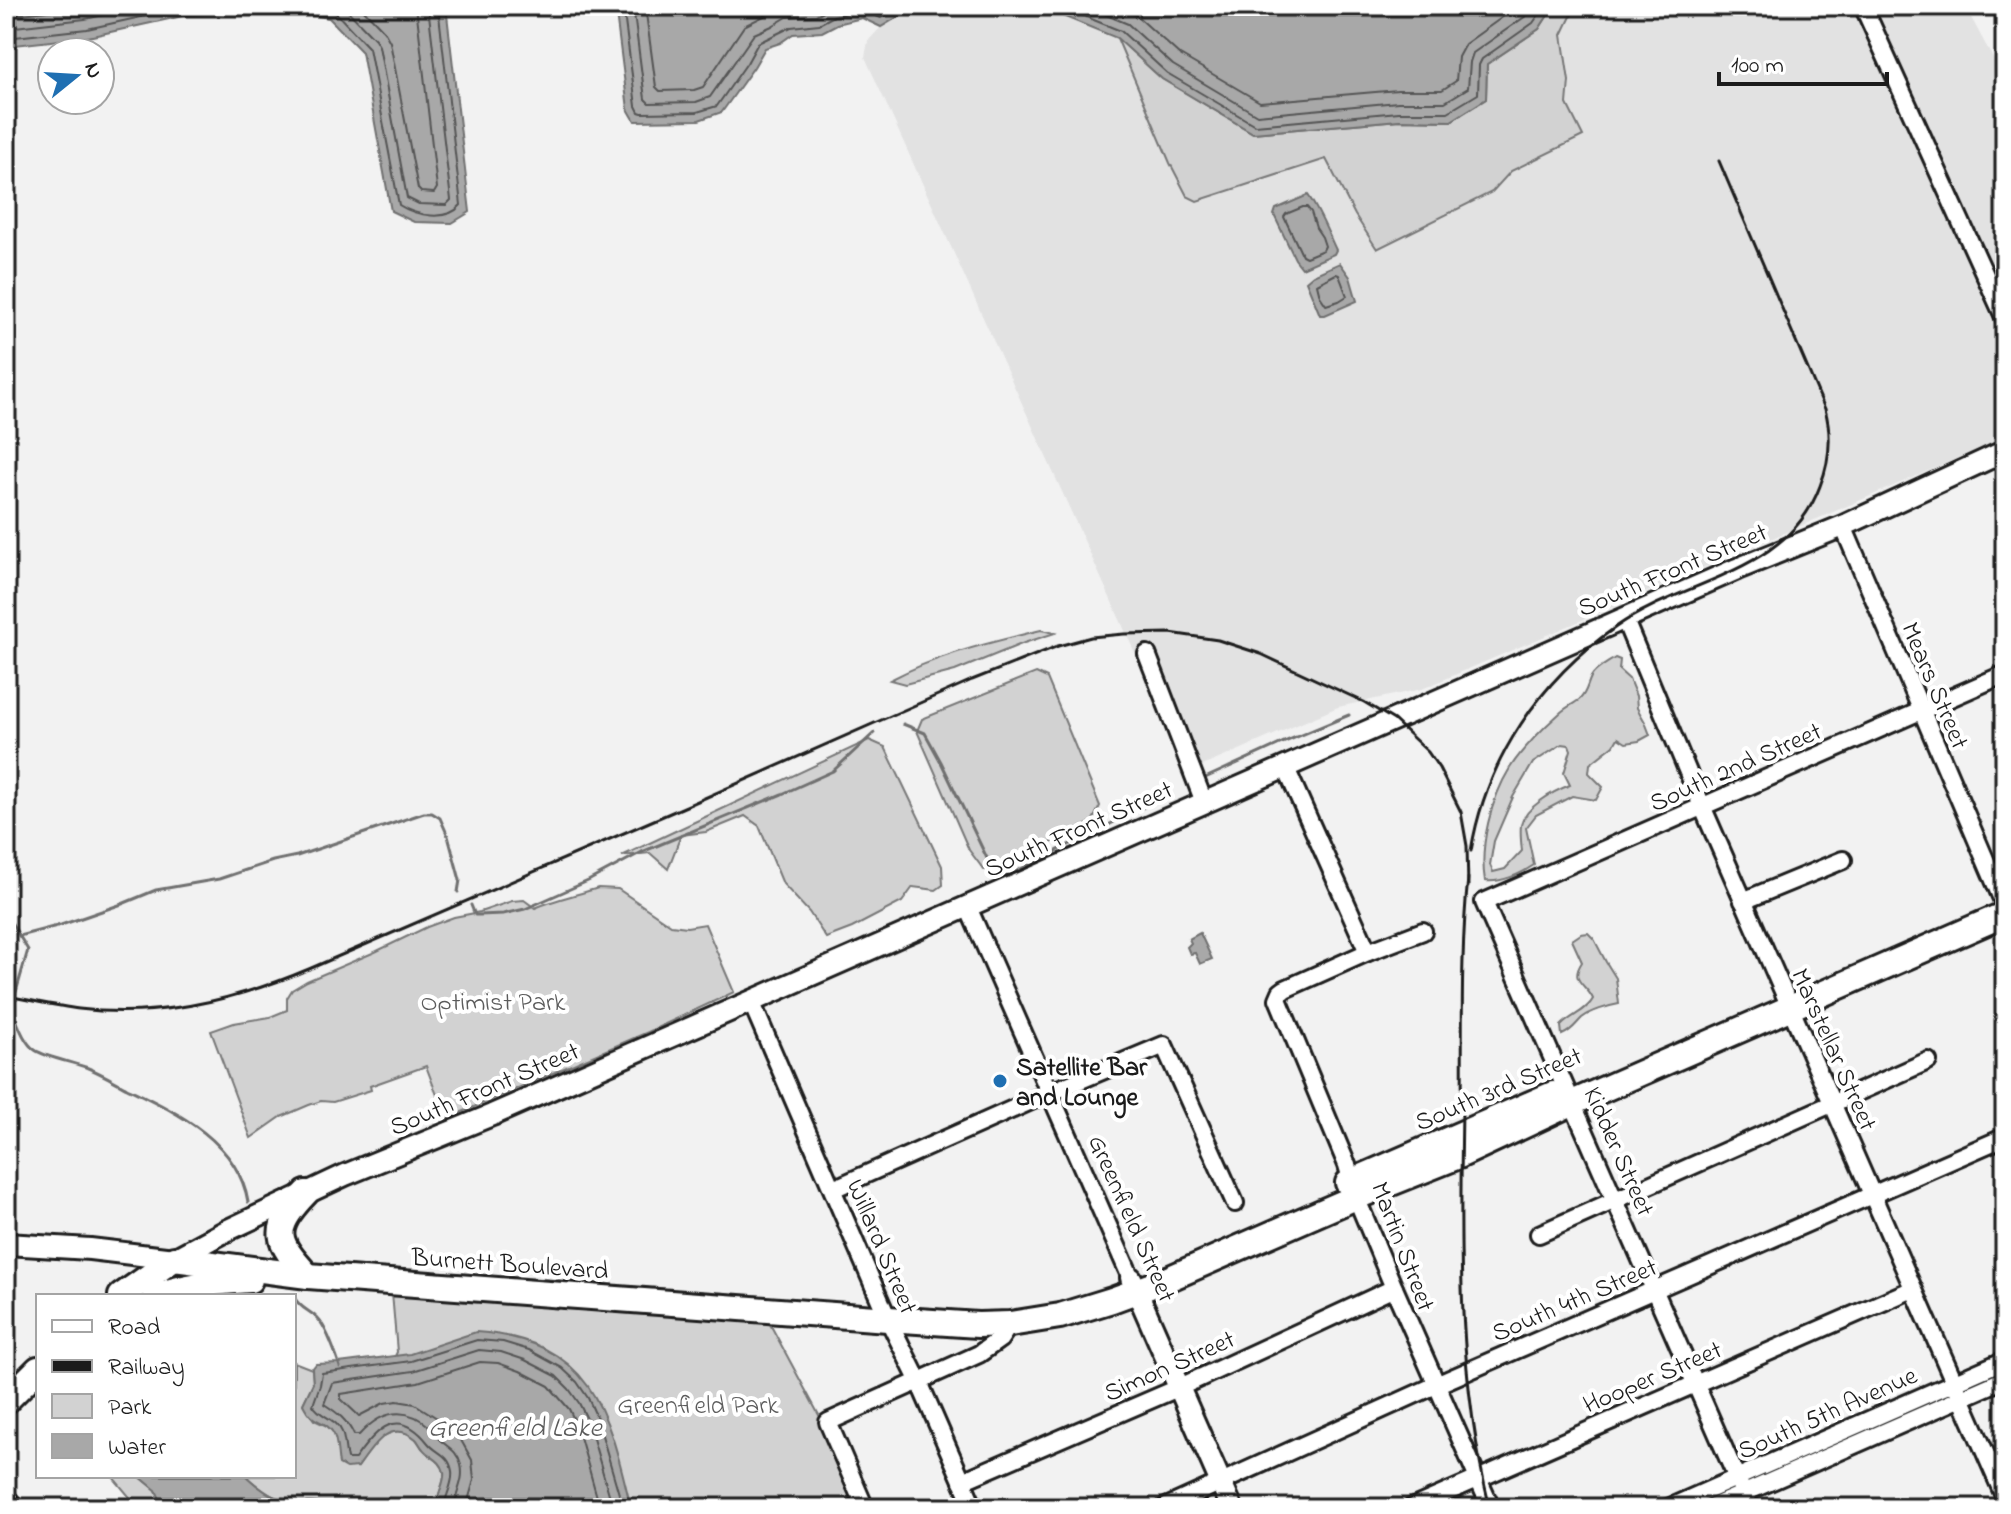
<svg xmlns="http://www.w3.org/2000/svg" width="2011" height="1514" font-family="'Indie Flower',sans-serif">
<style>
.built{fill:#e2e2e2}
.green{fill:#d2d2d2;stroke:#777;stroke-width:2;fill-rule:evenodd}
.water{fill:#a8a8a8;stroke:#707070;stroke-width:2}
.lines{fill:none;stroke-linecap:round;stroke-linejoin:round}
.shore{stroke:#545454;stroke-width:2}
.stream{stroke:#707070;stroke-width:3}
.minor-casing{stroke:#1c1c1c;stroke-width:22}
.major-casing{stroke:#1c1c1c;stroke-width:26}
.highway-casing{stroke:#1c1c1c;stroke-width:30}
.minor{stroke:#fff;stroke-width:16}
.major{stroke:#fff;stroke-width:20}
.highway{stroke:#fff;stroke-width:24}
.rail{stroke:#1c1c1c;stroke-width:3}
.poi-dot{fill:#1f6fb2;stroke:#fff;stroke-width:3}
.labels{text-anchor:middle;stroke-width:8;stroke-linejoin:round;paint-order:stroke}
.street-label{font-size:26px;fill:#1c1c1c;stroke:#fff}
.park-label{font-size:26px;fill:#5c5c5c;stroke:#fff}
.poi-label{font-size:26px;font-weight:bold;fill:#1c1c1c;stroke:#fff;text-anchor:start}
.water-label{font-size:28px;font-style:italic;fill:#5b5b5b;stroke:#fff}
</style>
<rect width="100%" height="100%" fill="#f2f2f2"/>
<filter id="ink" filterUnits="userSpaceOnUse"><feTurbulence type="fractalNoise" baseFrequency=".0125" numOctaves="2"/><feDisplacementMap in="SourceGraphic" scale="16" xChannelSelector="R" yChannelSelector="G"/><feConvolveMatrix kernelMatrix="1 2 1 2 8 2 1 2 1" color-interpolation-filters="sRGB"/></filter>
<g filter="url(#ink)">
<polygon class="built" points="916,6 1042,6 1048,10 1117,38 1170,163 1197,201 1326,159 1355,215 1377,249 1492,192 1511,171 1583,136 1567,104 1569,81 1562,35 1576,6 1965,6 2005,81 2005,438 1422,689 1338,707 1189,772 865,57 868,41 881,27"/>
<g class="green">
<polygon points="1554,6 1576,6 1562,35 1569,81 1567,104 1583,136 1511,171 1492,192 1377,249 1355,215 1326,159 1197,201 1187,196 1170,163 1117,38 1162,79 1253,133 1399,120 1451,121 1486,99 1487,64 1539,29"/>
<path d="M1041,630L1055,633L1024,643L955,671L905,684L890,680C939,654 988,643 1041,630Z"/>
<path d="M1615,658L1620,660L1619,670L1629,679L1636,696L1637,708L1645,722L1650,735L1639,741L1626,743L1618,738L1614,745L1590,764L1589,773L1603,787L1596,800L1572,796L1536,815L1526,828L1534,865C1521,874 1501,883 1485,881C1479,846 1491,799 1510,768C1523,748 1542,729 1560,713C1566,707 1574,704 1580,699C1587,692 1587,685 1591,677C1595,669 1608,663 1615,658ZM1562,744L1569,745L1571,750L1564,773L1570,785C1554,791 1525,807 1521,825C1520,833 1521,842 1522,851L1505,869L1493,872L1490,865L1494,841L1513,797L1533,763Z"/>
<polygon points="1036,673 1047,678 1100,806 1092,822 1002,868 984,870 969,850 917,731 922,719"/>
<polygon points="869,740 885,747 942,866 943,885 936,890 913,887 902,902 852,928 826,938 809,912 783,884 759,826 745,816 706,832 681,835 668,869 650,853 622,856"/>
<path d="M598,888L618,889L671,925L687,927L705,924L734,992L648,1032L446,1119L426,1066L370,1086L371,1090L333,1102L321,1101L309,1105L281,1117L251,1138L211,1031L234,1023L270,1017L287,1010V998L292,990L307,981L375,952L427,927L454,917L480,912L512,901L524,900L535,908C556,899 577,895 598,888Z"/>
<path d="M1588,933L1594,939L1606,962L1616,978L1619,1004C1608,1006 1591,1011 1582,1018C1575,1025 1572,1031 1562,1035L1561,1026C1570,1016 1587,1011 1593,999C1586,983 1569,982 1582,962L1572,940L1581,934Z"/>
<polygon points="390,1269 757,1300 834,1443 866,1508 630,1508 379,1389 397,1352"/>
<path d="M294,1362L312,1369L313,1383L303,1404L314,1420L327,1426L335,1434L358,1467C372,1448 389,1417 416,1439C419,1442 420,1446 423,1449C430,1458 441,1459 444,1472C446,1482 436,1494 437,1508H324L325,1504C315,1502 307,1503 298,1503C276,1501 261,1490 246,1476H294Z"/>
<polygon points="112,1476 139,1476 156,1490 164,1508 136,1508 133,1501"/>
</g>
<g class="water">
<polygon points="6,6 446,6 470,212 452,223 414,222 391,211 362,52 329,18 282,10 187,15 88,37 6,46"/>
<polygon points="615,6 916,6 881,27 862,18 837,24 822,32 793,34 780,43 765,48 754,67 722,112 699,120 635,121 628,109"/>
<polygon points="1042,6 1554,6 1539,29 1487,64 1486,99 1451,121 1399,120 1253,133 1162,79 1117,38 1048,10"/>
<path d="M1308,195C1320,212 1327,231 1336,250L1334,254L1302,268L1295,259L1274,215L1276,209Z"/>
<polygon points="1340,263 1350,277 1357,301 1325,315 1320,315 1306,281 1313,275"/>
<polygon points="1200,933 1212,959 1200,964 1195,953 1190,954 1187,947 1191,943 1189,939"/>
<path d="M476,1332C592,1340 608,1411 631,1508H437C436,1494 446,1482 444,1472C441,1459 430,1458 423,1449C420,1446 419,1442 416,1439C389,1417 372,1448 358,1467L346,1468L339,1464C337,1454 338,1439 332,1431C322,1418 313,1425 303,1404L313,1383L312,1369L316,1364L339,1363L410,1354Z"/>
<path d="M139,1476H246C261,1490 276,1501 298,1503C308,1503 316,1502 325,1504L324,1508H164L156,1490Z"/>
</g>
<g class="lines">
<g class="shore">
<path d="M306,6L334,11L369,48L399,205C416,216 447,222 461,205L438,6"/>
<polyline points="343,6 375,39 379,46 407,198 419,204 446,205 451,200 428,6"/>
<polyline points="360,6 384,31 390,42 418,189 421,192 434,193 437,188 416,6"/>
<polyline points="623,6 636,106 639,112 642,113 697,112 717,106 747,63 758,43 791,27 819,24 834,16 862,10 881,18 901,6"/>
<polyline points="633,6 645,99 649,103 696,102 710,97 754,34 772,26 787,17 816,15 833,6"/>
<polyline points="645,6 656,87 660,91 694,90 703,87 744,26 784,6"/>
<polyline points="1059,6 1121,31 1167,73 1255,125 1399,112 1448,112 1478,94 1479,65 1482,59 1533,23 1545,6"/>
<polyline points="1085,6 1128,24 1173,65 1257,115 1398,102 1445,102 1468,88 1470,62 1473,53 1526,16 1533,6"/>
<polyline points="1117,6 1137,16 1180,55 1260,102 1398,90 1442,90 1456,81 1458,57 1465,44 1518,6"/>
<polyline points="6,16 88,6"/>
<polyline points="6,28 85,19 145,6"/>
<polyline points="6,38 87,29 186,7 212,6"/>
<polygon points="1303,207 1307,207 1311,212 1316,228 1322,237 1325,246 1323,250 1306,257 1302,255 1284,217 1286,214"/>
<polygon points="1336,274 1339,275 1347,296 1339,301 1326,305 1320,296 1317,284"/>
<path d="M444,1508C445,1495 454,1484 452,1471C449,1454 437,1454 428,1443C398,1405 376,1429 355,1459H347C345,1451 345,1440 342,1432C337,1419 320,1417 313,1405L320,1385L322,1373L411,1361L477,1340L503,1342L529,1350L562,1368L577,1382L588,1398L597,1418L623,1508"/>
<path d="M454,1508C455,1493 465,1481 461,1465C456,1448 447,1448 437,1437C434,1434 433,1430 430,1427C404,1404 380,1412 359,1435H354C347,1420 338,1413 324,1404L332,1383L413,1371L479,1350L501,1352L525,1360L556,1376L569,1389L579,1403L588,1421L613,1508"/>
<polyline points="466,1508 474,1480 472,1460 462,1442 446,1429 437,1418 415,1404 397,1401 384,1403 359,1416 341,1399 341,1394 418,1382 480,1362 498,1363 520,1371 549,1386 569,1409 577,1426 600,1508"/>
</g>
<g class="stream">
<polyline points="903,724 925,733 941,762 995,875 1003,878 1154,802"/>
<polyline points="1203,779 1282,743 1349,715"/>
<polyline points="471,905 475,915 479,915 503,914 525,909 588,881 642,852 782,794 833,771 874,733"/>
<polyline points="6,914 28,950 12,1006"/>
<polyline points="19,936 61,925 122,904 156,890 219,879 273,861 297,856 424,813 432,813 440,818 448,836 460,880 458,892"/>
<path d="M12,1007C16,1020 24,1043 35,1050C45,1057 75,1063 88,1068C101,1073 114,1081 127,1088C176,1112 238,1141 248,1202"/>
<path d="M294,1297C301,1310 309,1309 318,1319C327,1328 336,1355 340,1367"/>
</g>
<g class="minor-casing">
<g id="minor">
<polyline points="1863,6 2005,319"/>
<polyline points="1843,526 2005,906"/>
<polyline points="1624,618 1702,806 2005,1498"/>
<polyline points="1147,654 1204,802"/>
<polyline points="1285,766 1368,952"/>
<polyline points="1743,901 1843,860"/>
<polyline points="967,905 1131,1278"/>
<polyline points="1423,931 1368,952 1285,989 1281,992 1278,999 1347,1165 1356,1197 1394,1288 1491,1508"/>
<polyline points="751,1001 888,1319 919,1382 974,1508"/>
<polyline points="833,1189 1049,1093 1164,1045 1235,1203"/>
<polyline points="1539,1234 1928,1061"/>
<polyline points="962,1481 1178,1388 1394,1288"/>
<polyline points="6,1497 16,1508"/>
<polyline points="865,1508 828,1422 979,1354 1000,1339 1010,1324"/>
<polyline points="1164,1508 1436,1385 2005,1137"/>
<polyline points="1411,1508 1913,1289"/>
<polyline points="1668,1508 2005,1360"/>
<polyline points="1710,1508 2005,1379"/>
<polyline points="1750,1508 1484,902 2005,674"/>
</g>
</g>
<g class="major-casing">
<g id="major">
<polyline points="6,1244 90,1249 174,1259 228,1230 345,1175 492,1115 1737,569 1843,526 2005,451"/>
<polyline points="1131,1278 1232,1508"/>
</g>
</g>
<g class="highway-casing">
<g id="highway">
<polyline points="1348,1183 1553,1094"/>
<path d="M306,1193C270,1230 276,1241 308,1276"/>
<polyline points="121,1296 174,1259 308,1276 888,1319 978,1325 1010,1324 1060,1316 1112,1300 1161,1282 1356,1197 1461,1155 1572,1103 2005,914"/>
<path d="M155,1296C186,1285 217,1282 250,1280"/>
<polyline points="6,1401 38,1369"/>
</g>
</g>
<use href="#minor" class="minor"/>
<use href="#major" class="major"/>
<use href="#highway" class="highway"/>
<g class="rail">
<path d="M1471,851C1486,759 1541,679 1616,627C1683,579 1788,574 1820,486C1830,461 1832,435 1825,409L1719,161"/>
<path d="M1468,878C1460,955 1463,1032 1462,1109C1460,1243 1457,1377 1490,1508"/>
<path d="M6,996C30,1000 55,1006 79,1009C159,1019 236,1000 309,969L691,804L972,680L1058,646L1091,637L1124,634L1170,633L1218,640L1261,654L1364,702L1394,720L1428,752L1439,768L1461,812L1467,846L1468,887"/>
</g>
</g>
</g>
<circle class="poi-dot" cx="1000" cy="1081" r="8"/>
<g class="labels">
<g class="street-label">
<text transform="translate(1672 569) rotate(-23)" y="9">South Front Street</text>
<text transform="translate(1936 685) rotate(67)" y="9">Mears Street</text>
<text transform="translate(1735 766) rotate(-24)" y="9">South 2nd Street</text>
<text transform="translate(1078 828) rotate(-24)" y="9">South Front Street</text>
<text transform="translate(1835 1049) rotate(66)" y="9">Marstellar Street</text>
<text transform="translate(484 1088) rotate(-23)" y="9">South Front Street</text>
<text transform="translate(1498 1088) rotate(-23)" y="9">South 3rd Street</text>
<text transform="translate(1620 1151) rotate(66)" y="9">Kidder Street</text>
<text transform="translate(1133 1218) rotate(66)" y="9">Greenfield Street</text>
<text transform="translate(883 1246) rotate(67)" y="9">Willard Street</text>
<text transform="translate(1404 1246) rotate(69)" y="9">Martin Street</text>
<text transform="translate(510 1263) rotate(4)" y="9">Burnett Boulevard</text>
<text transform="translate(1574 1299) rotate(-23)" y="9">South 4th Street</text>
<text transform="translate(1169 1365) rotate(-24)" y="9">Simon Street</text>
<text transform="translate(1652 1376) rotate(-23)" y="9">Hooper Street</text>
<text transform="translate(1827 1412) rotate(-24)" y="9">South 5th Avenue</text>
</g>
<g class="park-label">
<text x="493" y="1010">Optimist Park</text>
<text x="698" y="1413">Greenfield Park</text>
</g>
<g class="poi-label">
<text x="1016" y="1075">Satellite Bar<tspan x="1016" dy="30">and Lounge</tspan></text>
</g>
<g class="water-label">
<text x="515" y="1436">Greenfield Lake</text>
</g>
</g>
<rect width="2011" height="1514" fill="none" stroke="#fff" stroke-width="32"/>
<rect x="16" y="16" width="1979" height="1482" fill="none" stroke="#1c1c1c" stroke-width="3" filter="url(#ink)"/>
<rect x="36" y="1294" width="260" height="184" fill="#ffffff" stroke="#a4a4a4" stroke-width="2"/>
<rect x="52" y="1320" width="40" height="12" fill="#ffffff" stroke="#a4a4a4" stroke-width="2"/>
<text x="108" y="1334" font-size="24" fill="#1c1c1c">Road</text>
<rect x="52" y="1360" width="40" height="12" fill="#1c1c1c" stroke="#a4a4a4" stroke-width="2"/>
<text x="108" y="1374" font-size="24" fill="#1c1c1c">Railway</text>
<rect x="52" y="1394" width="40" height="24" fill="#d2d2d2" stroke="#a4a4a4" stroke-width="2"/>
<text x="108" y="1414" font-size="24" fill="#1c1c1c">Park</text>
<rect x="52" y="1434" width="40" height="24" fill="#a8a8a8" stroke="#a4a4a4" stroke-width="2"/>
<text x="108" y="1454" font-size="24" fill="#1c1c1c">Water</text>
<g transform="translate(76 76) rotate(72)"><circle r="38" fill="#ffffff" stroke="#a4a4a4" stroke-width="2"/>
<path d="M0-6L14 30L0 20L-14 30Z" fill="#1f6fb2"/>
<text y="-12" font-size="22" font-weight="bold" text-anchor="middle" fill="#1c1c1c">N</text>
</g>
<path d="M1719 72v12h168v-12" fill="none" stroke="#1c1c1c" stroke-width="4"/>
<text x="1731" y="72" font-size="24" fill="#1c1c1c" stroke="#ffffff" stroke-width="6" paint-order="stroke">100 m</text>
</svg>
